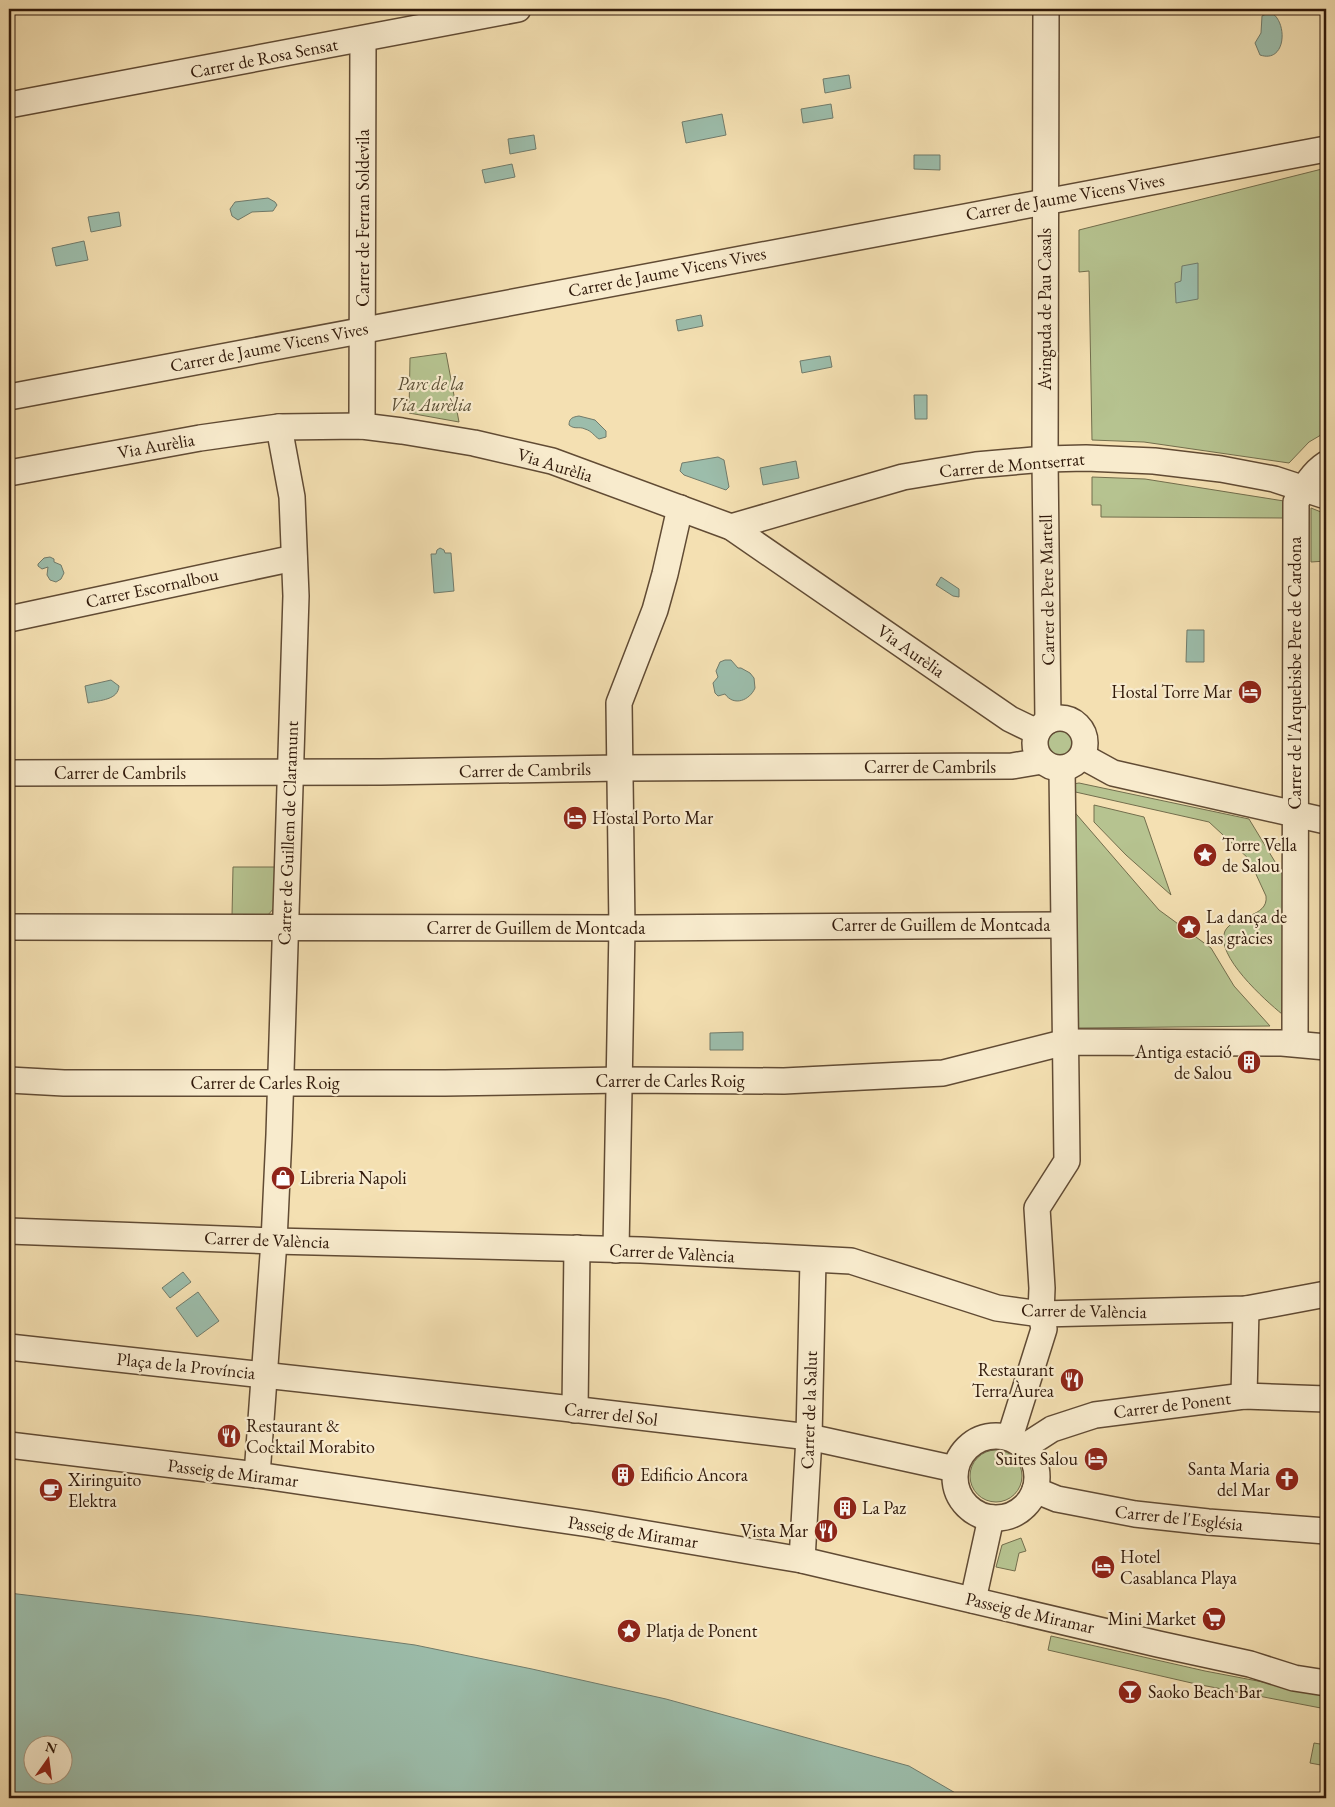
<svg xmlns="http://www.w3.org/2000/svg" width="1335" height="1807" font-family="'EB Garamond',serif">
<style>
.green{fill:#b6c390;stroke:#736e4d}
.water{fill:#9cbdab;stroke:#717b6b;fill-rule:evenodd}
.lines{fill:none;stroke-linecap:round;stroke-linejoin:round}
.minor-casing{stroke:#614b34;stroke-width:28}
.minor{stroke:#f8ebcd;stroke-width:25}
.labels{text-anchor:middle;stroke-width:4.5;stroke-linejoin:round;paint-order:stroke}
.street-label{font-size:18px;fill:#30190a;stroke:#f8ebcd}
.park-label{font-size:18px;font-style:italic;fill:#584c32;stroke:#f8ebcd}
.poi-label{font-size:18px;fill:#30190a;stroke:#f8ebcd;text-anchor:start}
</style>
<rect width="100%" height="100%" fill="#f4e0b2"/>
<filter id="stains"><feTurbulence type="fractalNoise" baseFrequency=".004" numOctaves="4"/><feColorMatrix values="0 0 0 0 .2 0 0 0 0 .09 0 0 0 0 .02 0 0 0 .5 -.17"/></filter>
<radialGradient id="worn" r=".72"><stop offset=".6" stop-color="#630" stop-opacity="0"/><stop offset="1" stop-color="#630" stop-opacity=".3"/></radialGradient>
<g class="green">
<polygon points="1326,168 1326,432 1309,442 1289,463 1144,442 1092,440 1089,271 1079,272 1079,230"/>
<polygon points="446,353 459,422 409,413 410,358"/>
<polygon points="1092,477 1145,479 1284,501 1284,518 1101,517 1101,505 1092,505"/>
<polygon points="1311,508 1326,514 1326,561 1311,562"/>
<circle cx="1060" cy="743" r="14"/>
<path d="M1079,783L1249,819L1283,875L1282,1014C1266,1001 1214,955 1225,931C1233,915 1269,918 1266,896L1249,859L1209,822L1071,791L1073,784Z"/>
<polygon points="1094,805 1144,817 1171,895 1126,855 1094,822"/>
<polygon points="1071,808 1159,910 1211,948 1234,986 1270,1026 1078,1028"/>
<polygon points="233,867 276,867 275,907 267,916 232,916"/>
<circle cx="996" cy="1476" r="26"/>
<polygon points="1021,1538 1026,1551 1019,1553 1015,1571 996,1567 1002,1545"/>
<polygon points="1051,1636 1205,1671 1326,1694 1326,1709 1196,1684 1048,1650"/>
<polygon points="1314,1743 1326,1745 1326,1766 1310,1763"/>
</g>
<g class="water">
<path d="M1270,12C1288,20 1287,64 1260,55L1255,43L1261,33L1262,16Z"/>
<polygon points="849,75 851,88 825,93 823,79"/>
<polygon points="831,104 833,118 803,123 801,109"/>
<polygon points="722,114 726,135 686,143 682,122"/>
<polygon points="534,135 536,149 510,154 508,139"/>
<polygon points="914,155 940,155 940,170 914,169"/>
<polygon points="512,164 515,177 485,183 482,170"/>
<polygon points="268,198 275,202 277,205 273,211 252,212 238,220 232,216 230,209 235,202"/>
<polygon points="119,212 121,226 91,232 88,217"/>
<polygon points="84,241 88,260 56,266 52,248"/>
<polygon points="1198,263 1198,299 1176,303 1175,283 1181,281 1182,266"/>
<polygon points="701,315 703,326 678,331 676,320"/>
<polygon points="830,356 832,367 802,373 800,361"/>
<polygon points="914,395 927,395 927,419 915,419"/>
<path d="M579,416L595,420L606,431V437L599,439C594,436 592,431 585,429C579,426 575,430 569,425C569,418 573,417 579,416Z"/>
<polygon points="718,457 724,460 729,487 726,490 684,475 680,471 682,463"/>
<polygon points="796,461 799,478 763,485 760,468"/>
<polygon points="440,548 444,550 445,553 451,553 454,591 434,593 431,554 436,554 437,550"/>
<polygon points="50,557 54,559 54,562 61,565 64,573 61,579 56,582 50,580 47,575 48,567 42,569 38,566 38,564 44,558"/>
<polygon points="941,577 959,589 959,597 953,596 936,585"/>
<polygon points="1187,630 1204,630 1204,662 1186,662"/>
<path d="M725,660H731L738,668H741L750,673L754,678L755,688C750,700 734,707 725,694L718,696L715,693L713,683L718,677L716,671L720,662Z"/>
<path d="M111,680L119,686C118,700 101,700 88,703L85,686Z"/>
<polygon points="743,1032 743,1050 710,1050 710,1033"/>
<polygon points="183,1272 191,1282 170,1298 162,1288"/>
<polygon points="198,1292 219,1321 197,1337 176,1308"/>
<path d="M9,1593L201,1616L415,1645L532,1669L666,1699L909,1766L964,1798H9ZM32,1744H62V1774H32Z"/>
</g>
<g class="lines">
<g class="minor-casing">
<g id="minor">
<polyline points="1046,9 1045,459 1048,721"/>
<polyline points="9,105 518,9"/>
<polyline points="9,397 1326,149"/>
<polyline points="362,426 363,39"/>
<polyline points="9,473 200,438 279,427 362,426 402,431 474,443 552,461 731,527 1010,719 1037,732"/>
<polyline points="731,527 903,477 976,465 1045,459 1086,458 1154,461 1221,469 1274,479 1326,496"/>
<polyline points="9,619 294,558"/>
<circle cx="1060" cy="743" r="25"/>
<polyline points="1082,756 1113,773 1326,821"/>
<polyline points="9,773 381,772 620,768 1012,766 1042,761"/>
<polyline points="9,927 636,928 1063,925"/>
<path d="M1295,1043L1296,502C1304,488 1312,473 1326,464"/>
<polyline points="9,1080 64,1083 445,1083 620,1080 784,1081 943,1073 1066,1042 1282,1043 1326,1047"/>
<polyline points="9,1231 274,1241 641,1250 851,1261 997,1308 1041,1314 1246,1309 1326,1294"/>
<polyline points="616,1250 622,928 619,703 655,610 665,574 680,508"/>
<polyline points="9,1347 563,1408 809,1437 955,1469"/>
<polyline points="1244,1396 1246,1309"/>
<polyline points="575,1410 577,1248"/>
<circle cx="996" cy="1477" r="41"/>
<polyline points="1010,1437 1044,1329 1041,1314 1042,1288 1037,1208 1067,1161 1062,769"/>
<polyline points="9,1445 257,1475 589,1524 802,1560 1158,1644 1250,1664 1294,1678 1326,1683"/>
<polyline points="1024,1447 1052,1429 1095,1415 1244,1396 1326,1399"/>
<polyline points="257,1475 274,1241 279,1135 296,596 292,497 279,427"/>
<polyline points="1035,1490 1057,1499 1135,1514 1208,1522 1326,1531"/>
<polyline points="802,1560 809,1437 813,1260"/>
<polyline points="973,1600 991,1518"/>
</g>
</g>
<use href="#minor" class="minor"/>
</g>
<defs>
<g id="hotel-disc" transform="scale(1.25)"><circle r="9.5" fill="#8f2418" stroke="#f8ebcd"/><path d="M-6-4.5h1.5V1H6V5H4.5V3h-9V5H-6ZM-4 0a1.8 1.8 0 1 1 3.6 0ZM.5 0V-2.5h3Q6-2.5 6 0Z" fill="#fff"/></g>
<g id="sight-disc" transform="scale(1.25)"><circle r="9.5" fill="#8f2418" stroke="#f8ebcd"/><path d="M0-6L1.8-2.2L6-1.7L2.9 1.2L3.7 5.4L0 3.3L-3.7 5.4L-2.9 1.2L-6-1.7L-1.8-2.2Z" fill="#fff"/></g>
<g id="building-disc" transform="scale(1.25)"><circle r="9.5" fill="#8f2418" stroke="#f8ebcd"/><path d="M-4-6H4V6H1V3H-1V6H-4ZM-2.5-4.3h1.7v1.8h-1.7ZM.8-4.3h1.7v1.8H.8ZM-2.5-1h1.7V.8h-1.7ZM.8-1h1.7V.8H.8Z" fill="#fff"/></g>
<g id="shop-disc" transform="scale(1.25)"><circle r="9.5" fill="#8f2418" stroke="#f8ebcd"/><path d="M-5-2.5h2.3a2.7 3.5 0 0 1 5.4 0H5L5.5 6h-11ZM-1.5-2.5h3a1.5 2.3 0 0 0-3 0Z" fill="#fff"/></g>
<g id="restaurant-disc" transform="scale(1.25)"><circle r="9.5" fill="#8f2418" stroke="#f8ebcd"/><path d="M-5-6h1v4h1v-4h1v4h1v-4h1v5L-1.5 .5V6h-2V.5L-5-1ZM5-6V6H3V1.5H1.5Q1.5-4 5-6Z" fill="#fff"/></g>
<g id="church-disc" transform="scale(1.25)"><circle r="9.5" fill="#8f2418" stroke="#f8ebcd"/><path d="M-1.2-6h2.4v3.5h3.3v2.4h-3.3V6h-2.4V-.1h-3.3v-2.4h3.3Z" fill="#fff"/></g>
<g id="cafe-disc" transform="scale(1.25)"><circle r="9.5" fill="#8f2418" stroke="#f8ebcd"/><path d="M-5.5-4.5H6V0H3Q3 3.5 0 3.5H-2.5Q-5.5 3.5-5.5 0ZM3-3.2v2h1.7v-2ZM-6 4.5H4V6H-6Z" fill="#fff"/></g>
<g id="supermarket-disc" transform="scale(1.25)"><circle r="9.5" fill="#8f2418" stroke="#f8ebcd"/><path d="M-6-5.5h2.5l.6 2H6L4.5 2H-2.5L-4.4-4H-6ZM-1.5 3.2a1.3 1.3 0 1 0 .1 0ZM3 3.2a1.3 1.3 0 1 0 .1 0Z" fill="#fff"/></g>
<g id="bar-disc" transform="scale(1.25)"><circle r="9.5" fill="#8f2418" stroke="#f8ebcd"/><path d="M-6-5H6L.8 .8V4.5H3.5V6h-7V4.5H-.8V.8Z" fill="#fff"/></g>
</defs>
<g fill-rule="evenodd">
<use href="#hotel-disc" x="1250" y="692"/>
<use href="#hotel-disc" x="575" y="818"/>
<use href="#sight-disc" x="1205" y="855"/>
<use href="#sight-disc" x="1189" y="927"/>
<use href="#building-disc" x="1249" y="1062"/>
<use href="#shop-disc" x="283" y="1178"/>
<use href="#restaurant-disc" x="1072" y="1380"/>
<use href="#restaurant-disc" x="229" y="1436"/>
<use href="#hotel-disc" x="1096" y="1459"/>
<use href="#building-disc" x="623" y="1475"/>
<use href="#church-disc" x="1287" y="1479"/>
<use href="#cafe-disc" x="51" y="1490"/>
<use href="#building-disc" x="845" y="1508"/>
<use href="#restaurant-disc" x="826" y="1531"/>
<use href="#hotel-disc" x="1103" y="1567"/>
<use href="#supermarket-disc" x="1214" y="1619"/>
<use href="#sight-disc" x="629" y="1631"/>
<use href="#bar-disc" x="1130" y="1692"/>
</g>
<g class="labels">
<g class="street-label">
<text transform="translate(264 58) rotate(-11)" y="6">Carrer de Rosa Sensat</text>
<text transform="translate(1065 197) rotate(-10)" y="6">Carrer de Jaume Vicens Vives</text>
<text transform="translate(363 218) rotate(-90)" y="6">Carrer de Ferran Soldevila</text>
<text transform="translate(667 272) rotate(-11)" y="6">Carrer de Jaume Vicens Vives</text>
<text transform="translate(1045 309) rotate(-90)" y="6">Avinguda de Pau Casals</text>
<text transform="translate(269 347) rotate(-11)" y="6">Carrer de Jaume Vicens Vives</text>
<text transform="translate(156 446) rotate(-10)" y="6">Via Aurèlia</text>
<text transform="translate(555 465) rotate(17)" y="6">Via Aurèlia</text>
<text transform="translate(1012 465) rotate(-5)" y="6">Carrer de Montserrat</text>
<text transform="translate(152 588) rotate(-12)" y="6">Carrer Escornalbou</text>
<text transform="translate(1047 590) rotate(-91)" y="6">Carrer de Pere Martell</text>
<text transform="translate(911 651) rotate(35)" y="6">Via Aurèlia</text>
<text transform="translate(1295 673) rotate(-90)" y="6">Carrer de l'Arquebisbe Pere de Cardona</text>
<text x="930" y="773">Carrer de Cambrils</text>
<text transform="translate(525 770) rotate(-1)" y="6">Carrer de Cambrils</text>
<text x="120" y="779">Carrer de Cambrils</text>
<text transform="translate(288 833) rotate(-88)" y="6">Carrer de Guillem de Claramunt</text>
<text x="941" y="931">Carrer de Guillem de Montcada</text>
<text x="536" y="934">Carrer de Guillem de Montcada</text>
<text x="670" y="1087">Carrer de Carles Roig</text>
<text x="265" y="1089">Carrer de Carles Roig</text>
<text transform="translate(267 1240) rotate(2)" y="6">Carrer de València</text>
<text transform="translate(672 1253) rotate(3)" y="6">Carrer de València</text>
<text transform="translate(1084 1311) rotate(1)" y="6">Carrer de València</text>
<text transform="translate(186 1366) rotate(6)" y="6">Plaça de la Província</text>
<text transform="translate(1172 1405) rotate(-7)" y="6">Carrer de Ponent</text>
<text transform="translate(809 1410) rotate(-88)" y="6">Carrer de la Salut</text>
<text transform="translate(611 1414) rotate(7)" y="6">Carrer del Sol</text>
<text transform="translate(233 1473) rotate(7)" y="6">Passeig de Miramar</text>
<text transform="translate(1179 1518) rotate(6)" y="6">Carrer de l'Església</text>
<text transform="translate(633 1532) rotate(9)" y="6">Passeig de Miramar</text>
<text transform="translate(1030 1613) rotate(13)" y="6">Passeig de Miramar</text>
</g>
<g class="park-label">
<text x="431" y="390">Parc de la<tspan x="431" dy="21">Via Aurèlia</tspan></text>
</g>
<g class="poi-label">
<text x="1232" y="698" text-anchor="end">Hostal Torre Mar</text>
<text x="592" y="824">Hostal Porto Mar</text>
<text x="1222" y="851">Torre Vella<tspan x="1222" dy="21">de Salou</tspan></text>
<text x="1206" y="923">La dança de<tspan x="1206" dy="21">las gràcies</tspan></text>
<text x="1232" y="1058" text-anchor="end">Antiga estació<tspan x="1232" dy="21">de Salou</tspan></text>
<text x="300" y="1184">Libreria Napoli</text>
<text x="1054" y="1376" text-anchor="end">Restaurant<tspan x="1054" dy="21">Terra Àurea</tspan></text>
<text x="246" y="1432">Restaurant &amp;<tspan x="246" dy="21">Cocktail Morabito</tspan></text>
<text x="1078" y="1465" text-anchor="end">Suites Salou</text>
<text x="1270" y="1475" text-anchor="end">Santa Maria<tspan x="1270" dy="21">del Mar</tspan></text>
<text x="640" y="1481">Edificio Ancora</text>
<text x="68" y="1486">Xiringuito<tspan x="68" dy="21">Elektra</tspan></text>
<text x="862" y="1514">La Paz</text>
<text x="808" y="1537" text-anchor="end">Vista Mar</text>
<text x="1120" y="1563">Hotel<tspan x="1120" dy="21">Casablanca Playa</tspan></text>
<text x="1196" y="1625" text-anchor="end">Mini Market</text>
<text x="646" y="1637">Platja de Ponent</text>
<text x="1148" y="1698">Saoko Beach Bar</text>
</g>
</g>
<rect width="1335" height="1807" fill="none" stroke="#f4e0b2" stroke-width="30"/>
<rect x="10" y="10" width="1315" height="1787" fill="none" stroke="#30190a" stroke-width="2.5"/>
<rect x="15" y="15" width="1305" height="1777" fill="none" stroke="#30190a"/>
<g transform="translate(48 1760) rotate(14)"><circle r="24" fill="#f8ebcd" stroke="#a8977f"/>
<path d="M0-4L9 19L0 12L-9 19Z" fill="#8f2418"/>
<text y="-8" font-size="14" font-weight="bold" text-anchor="middle" fill="#30190a">N</text>
</g>
<rect width="100%" height="100%" filter="url(#stains)"/>
<rect width="100%" height="100%" fill="url(#worn)"/>
</svg>
